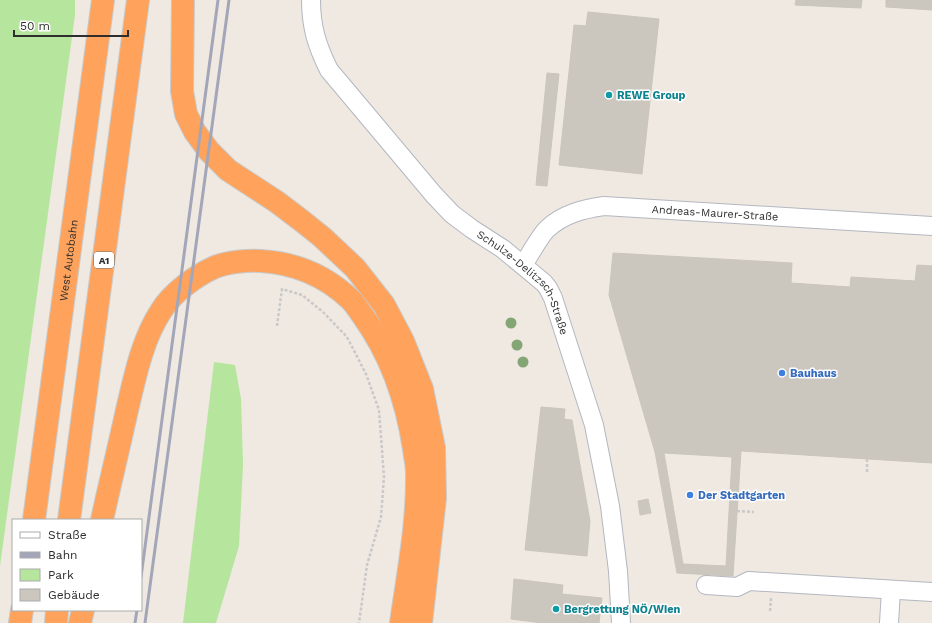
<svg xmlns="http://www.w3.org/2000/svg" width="932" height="623" font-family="'Work Sans',sans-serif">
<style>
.green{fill:#b6e59e}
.building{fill:#cbc7bf;stroke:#cbc5ba;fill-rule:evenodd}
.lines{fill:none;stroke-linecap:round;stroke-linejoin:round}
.minor-casing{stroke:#b4b7c1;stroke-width:20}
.highway-casing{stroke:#c9c9c9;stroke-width:24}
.path{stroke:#c9c9c9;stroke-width:2.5;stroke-dasharray:3 2;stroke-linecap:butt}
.minor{stroke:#fff;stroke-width:18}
.highway{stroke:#ffa35c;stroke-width:22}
.rail{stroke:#a3a6b8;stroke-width:3}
.tree{fill:#84a574}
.culture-dot{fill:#0f9aa8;stroke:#fff;stroke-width:1.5}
.shop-dot{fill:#3f7fe0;stroke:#fff;stroke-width:1.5}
.labels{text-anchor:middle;stroke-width:3;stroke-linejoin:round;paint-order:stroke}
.shield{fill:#fff;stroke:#6d6d6d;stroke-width:1}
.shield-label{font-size:10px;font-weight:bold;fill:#2e2e2e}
.culture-label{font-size:11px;font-weight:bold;fill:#0d838f;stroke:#fff;text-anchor:start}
.street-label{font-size:11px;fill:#2e2e2e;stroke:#fff}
.shop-label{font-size:11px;font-weight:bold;fill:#366cbe;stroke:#fff;text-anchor:start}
</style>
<rect width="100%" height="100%" fill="#efe9e1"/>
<g class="green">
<polygon points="0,0 75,0 75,15 0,566"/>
<polygon points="214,362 235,365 241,399 243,465 239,546 216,623 183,623"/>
</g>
<g class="building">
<polygon points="796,0 862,0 861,8 795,5"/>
<polygon points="886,0 932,0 932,10 886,7"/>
<polygon points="588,12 659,19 642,174 559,165 574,25 586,26"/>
<polygon points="547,73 559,74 547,186 536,185"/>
<path d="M613,253L792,263L791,283L850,287L851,277L915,281L917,265L932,266V463L741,451L733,576L677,573L655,452L609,295ZM664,453L732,457L726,566L683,564Z"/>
<polygon points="541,407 565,409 564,419 572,420 590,521 587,556 525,550"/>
<polygon points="648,499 651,513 640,515 638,501"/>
<polygon points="514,579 563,585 562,594 602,598 599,623 542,623 511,619"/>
</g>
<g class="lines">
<g class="minor-casing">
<g id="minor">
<path id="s1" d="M311,0C311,27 317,46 329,70L434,195L452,214L472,229L503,249L544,283L548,288L553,298L594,425L610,506L618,571L621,623"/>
<path id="s2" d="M523,265C530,255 539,237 547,229C563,214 583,209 604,206L932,226"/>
<polyline points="706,585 737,587 749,581 932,592"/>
<polyline points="889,623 891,590"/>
</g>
</g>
<g class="highway-casing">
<g id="highway">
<polyline points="183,0 182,91 186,114 195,132 209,151 228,170 277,202 302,221 322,237 355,268 384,305 403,341 422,389 434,448 435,498 421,623"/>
<path id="s3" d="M34,520L103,0"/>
<polyline points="69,520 138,0"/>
<path d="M102,520C110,483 119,447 127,410C135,377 142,340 161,311C172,293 195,276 215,267C228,262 247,260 261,261C295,263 326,276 351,300C356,305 359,311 363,316C391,355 407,402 414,449C415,457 417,465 417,472C418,523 408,573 401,623"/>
<polyline points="20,623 22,610"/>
<polyline points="56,623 57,610"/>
<polyline points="80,623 83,610"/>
</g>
</g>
<g class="path">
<polyline points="277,326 282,289 302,295 323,312 347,337 366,374 379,410 384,477 381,517 367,565 359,623"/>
<polyline points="867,472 867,459"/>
<polyline points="737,511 754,512"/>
<polyline points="770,611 771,598"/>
</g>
<use href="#minor" class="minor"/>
<use href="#highway" class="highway"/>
<g class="rail">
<polyline points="141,577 218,0"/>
<polyline points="135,623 137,610"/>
<polyline points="145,623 229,0"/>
</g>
</g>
<g class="tree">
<circle cx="511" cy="323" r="5.5"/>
<circle cx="517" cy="345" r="5.5"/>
<circle cx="523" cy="362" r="5.5"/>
</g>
<g class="culture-dot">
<circle cx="609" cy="95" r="4"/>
<circle cx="556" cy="609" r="4"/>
</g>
<g class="shop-dot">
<circle cx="782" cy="373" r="4"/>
<circle cx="690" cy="495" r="4"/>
</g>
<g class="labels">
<rect class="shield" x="94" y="252" width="20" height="16" rx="3"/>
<g class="shield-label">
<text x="104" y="264">A1</text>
</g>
<g class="culture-label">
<text x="617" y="99">REWE Group</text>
<text x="564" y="613">Bergrettung NÖ/Wien</text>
</g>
<g class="street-label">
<text dy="4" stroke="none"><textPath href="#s2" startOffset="217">Andreas-Maurer-Straße</textPath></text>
<text dy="4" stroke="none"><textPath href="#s3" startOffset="262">West Autobahn</textPath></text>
<text dy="4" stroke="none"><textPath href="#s1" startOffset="364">Schulze-Delitzsch-Straße</textPath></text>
</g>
<g class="shop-label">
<text x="790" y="377">Bauhaus</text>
<text x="698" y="499">Der Stadtgarten</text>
</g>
</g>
<rect x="12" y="519" width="130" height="92" fill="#ffffff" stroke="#ababab"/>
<rect x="20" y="532" width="20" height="6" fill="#ffffff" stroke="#ababab"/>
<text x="48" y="539" font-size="12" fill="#2e2e2e">Straße</text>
<rect x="20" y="552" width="20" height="6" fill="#a3a6b8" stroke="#ababab"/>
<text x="48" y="559" font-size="12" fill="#2e2e2e">Bahn</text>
<rect x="20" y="569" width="20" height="12" fill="#b6e59e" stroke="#ababab"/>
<text x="48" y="579" font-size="12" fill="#2e2e2e">Park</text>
<rect x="20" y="589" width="20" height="12" fill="#cbc7bf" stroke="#ababab"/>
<text x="48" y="599" font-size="12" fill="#2e2e2e">Gebäude</text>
<path d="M14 30v6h114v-6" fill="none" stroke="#2e2e2e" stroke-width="2"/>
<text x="20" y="30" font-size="12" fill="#2e2e2e" stroke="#ffffff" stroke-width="3" paint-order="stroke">50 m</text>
</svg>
